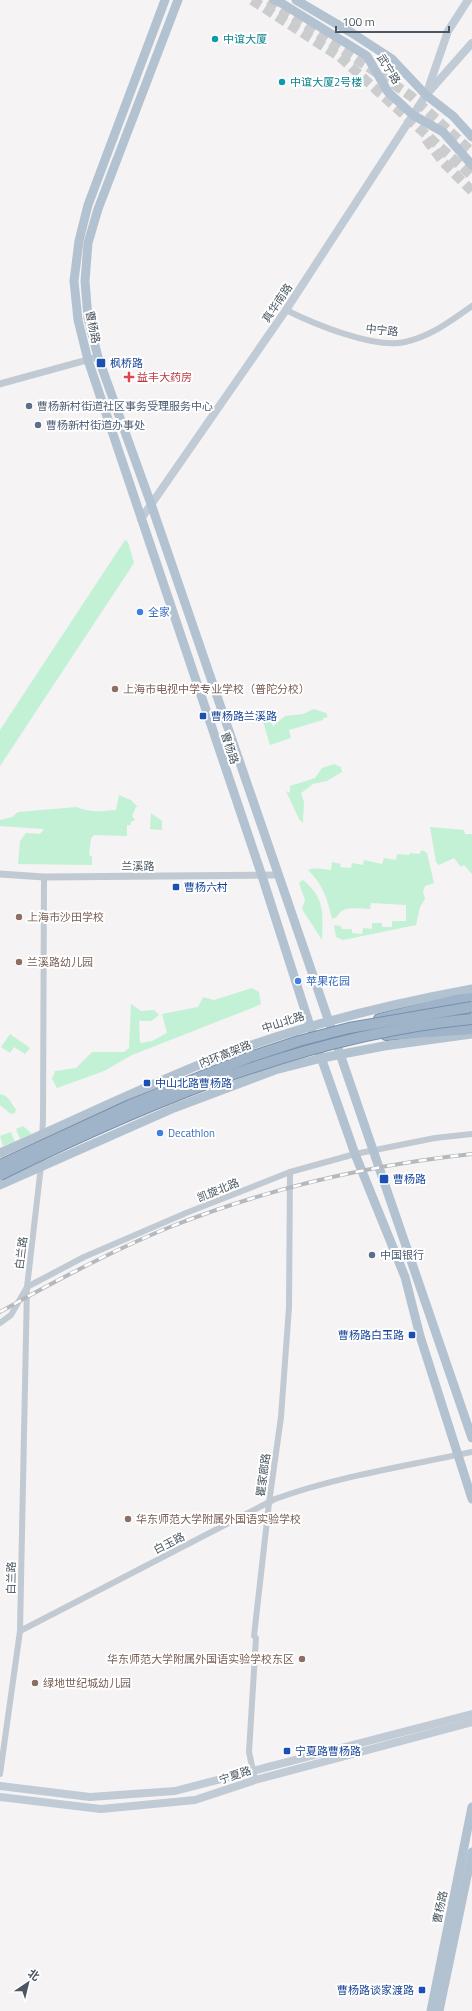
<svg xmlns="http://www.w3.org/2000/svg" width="472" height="2011" font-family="'Titillium Web','Noto Sans SC',sans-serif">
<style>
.green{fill:#c3f1d5}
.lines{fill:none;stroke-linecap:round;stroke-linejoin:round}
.trunk-tunnel{stroke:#caccce;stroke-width:10;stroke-dasharray:10 5;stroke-linecap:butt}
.trunk-casing{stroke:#7690ad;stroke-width:12}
.minor{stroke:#c1cad2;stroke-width:6}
.tertiary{stroke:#c1cad2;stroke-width:7}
.secondary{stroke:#c1cbd6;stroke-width:8}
.primary{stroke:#b3c2d1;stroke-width:9}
.trunk{stroke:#9fb4c9;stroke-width:10}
.rail-casing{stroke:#b5b8bd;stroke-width:4}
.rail{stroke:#fff;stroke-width:2.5;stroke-dasharray:8;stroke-linecap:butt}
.trunk-bridge-casing{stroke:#7690ad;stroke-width:12;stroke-linecap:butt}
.trunk-bridge{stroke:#9fb4c9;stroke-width:10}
.culture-dot{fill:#0f9aa8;stroke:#fff;stroke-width:1.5}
.transit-dot{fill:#1a4fb4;stroke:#fff;stroke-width:1.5}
.health-dot{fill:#e0444e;stroke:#fff;stroke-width:1.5}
.service-dot{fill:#5c6f8a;stroke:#fff;stroke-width:1.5}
.shop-dot{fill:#3f7fe0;stroke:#fff;stroke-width:1.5}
.education-dot{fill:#8d6e63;stroke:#fff;stroke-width:1.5}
.labels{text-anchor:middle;stroke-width:4;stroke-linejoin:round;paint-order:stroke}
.culture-label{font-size:11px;fill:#0d838f;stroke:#fff;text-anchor:start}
.street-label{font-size:11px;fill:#4a5661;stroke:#fff}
.transit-label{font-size:11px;fill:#164399;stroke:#fff;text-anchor:start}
.health-label{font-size:11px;fill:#be3a42;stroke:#fff;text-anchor:start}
.service-label{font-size:11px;fill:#4e5e75;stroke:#fff;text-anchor:start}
.shop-label{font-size:11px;fill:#366cbe;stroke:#fff;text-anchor:start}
.education-label{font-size:11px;fill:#785e54;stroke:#fff;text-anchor:start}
</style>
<rect width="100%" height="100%" fill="#f5f3f3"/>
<g class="green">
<polygon points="125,540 128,542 134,563 0,766 0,730"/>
<polygon points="314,709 326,713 328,717 323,718 323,720 289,730 291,738 270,745 262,718 269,716 273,726 285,716 303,714"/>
<polygon points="334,764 341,767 342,772 327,781 313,784 301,793 304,802 303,823 299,819 286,791 290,793 290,786 315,778 322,768"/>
<path d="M119,795L131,800L138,807H136L132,816L135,820L131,822V825H127V836L94,835L91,838L89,855L92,857V865L18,864L20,841L26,833L40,834L44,829L0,826V820L12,817L18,812L77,807C89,813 103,811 116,810Z"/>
<polygon points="151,813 162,821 162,830 150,829"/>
<polygon points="430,827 464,830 465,834 472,834 472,874 464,865 461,867 454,858 439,865 436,862"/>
<path d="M422,850L427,853L434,883L425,886L423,891L425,899L420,907L416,925L343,940L336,937L334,925L341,926L342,929H352V933L362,934L363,928L372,929V923H382V927H392V921H406V905L371,903L370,909C358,909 342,905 337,917L332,919C328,900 322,883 308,870C315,867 322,869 331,870L332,862L341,864L340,867L351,868L352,863L363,865L364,860L382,864L384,858L396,860L397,854L409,855L410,853L419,854Z"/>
<path d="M303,880C325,898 323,913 322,940L302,909L305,900L299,883Z"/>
<polygon points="252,988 259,992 261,1004 252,1008 132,1055 104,1071 57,1088 52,1079 55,1071 76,1068 92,1052 124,1052 129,1048 131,1004 141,1011 154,1010 159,1015 151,1021 139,1021 140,1043 152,1041 167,1033 162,1014 198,1007 203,997 214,1000"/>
<polygon points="10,1034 30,1048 25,1054 14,1047 10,1053 1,1047"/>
<path d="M0,1094C10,1096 10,1103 16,1109L15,1113L11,1114L0,1105Z"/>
<polygon points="23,1126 32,1134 20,1139 16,1129"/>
<polygon points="11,1132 15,1142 3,1146 0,1136"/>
</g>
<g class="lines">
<g class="trunk-tunnel">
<polyline points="252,0 340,57 472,176"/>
<polyline points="269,0 411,96 472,152"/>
<polyline points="426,139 444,163 472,191"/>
</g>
<g class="trunk-casing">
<g id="trunk">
<polyline points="379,1019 455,1000 472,998"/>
<polyline points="386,1035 472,1029"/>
</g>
</g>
<g class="minor">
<path d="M286,310C314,324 374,349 405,342C431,336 451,321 472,306"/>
<polyline points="0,1323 11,1315 27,1287 84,1257 186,1213 290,1172 355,1154 435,1138 472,1134"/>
<polyline points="20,1631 27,1287 41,1166 43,1118 44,877"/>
<path d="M0,1774L20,1631L275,1499C339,1476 406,1466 472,1452"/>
<polyline points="255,1780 249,1752 256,1638 254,1636 269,1503 281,1417 289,1307 290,1172"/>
</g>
<g class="tertiary">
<polyline points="0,384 98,357"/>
<polyline points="0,874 44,877 277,875"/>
</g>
<g class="secondary">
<polyline points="427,92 448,31 468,0"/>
<polyline points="141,519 286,310 426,95 472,43"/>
<polyline points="0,1786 90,1797 175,1791 472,1714"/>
<polyline points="0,1797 101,1809 195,1800 255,1780 472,1722"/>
</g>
<g class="primary">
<polyline points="165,0 88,205 79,241 74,281 78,320 88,360 262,876 310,1026 355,1154 405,1277 420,1336 472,1499"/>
<polyline points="178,0 98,209 88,243 85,281 88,318 98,357 151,504 472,1438"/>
<polyline points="274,0 283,4 367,56 388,92 413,115 443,132 472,165"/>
<polyline points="296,0 352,33 392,59 426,95 453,116 472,137"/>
<path d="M0,1153C72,1122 142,1087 216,1058C299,1026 385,1005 472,989"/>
<polyline points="0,1185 174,1108 275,1070 322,1058 384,1046 472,1034"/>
<polyline points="431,2011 472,1807"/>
<polyline points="439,2011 472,1852"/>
</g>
<use href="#trunk" class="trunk"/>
<g class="rail-casing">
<path id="rail" d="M0,1312C55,1281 111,1251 170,1227C266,1189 369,1165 472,1154"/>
</g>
<use href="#rail" class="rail"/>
<g class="trunk-bridge-casing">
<g id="trunk-bridge">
<polyline points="0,1165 130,1105 250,1057 299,1041 349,1028 472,1007"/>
<path d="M0,1175C149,1102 305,1035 472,1019"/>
</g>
</g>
<use href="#trunk-bridge" class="trunk-bridge"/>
</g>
<g class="culture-dot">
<circle cx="215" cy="39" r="4"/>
<circle cx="282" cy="82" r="4"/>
</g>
<g class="transit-dot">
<rect x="96" y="358" width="10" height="10" rx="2"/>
<rect x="199" y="712" width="8" height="8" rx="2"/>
<rect x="172" y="883" width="8" height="8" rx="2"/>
<rect x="143" y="1079" width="8" height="8" rx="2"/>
<rect x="379" y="1174" width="10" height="10" rx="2"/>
<rect x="408" y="1331" width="8" height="8" rx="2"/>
<rect x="283" y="1747" width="8" height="8" rx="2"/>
<rect x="418" y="1986" width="8" height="8" rx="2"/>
</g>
<path class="health-dot" d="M127 371h4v4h4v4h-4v4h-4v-4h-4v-4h4z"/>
<g class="service-dot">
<circle cx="29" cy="406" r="4"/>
<circle cx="38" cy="425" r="4"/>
<circle cx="372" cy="1255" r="4"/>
</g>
<g class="shop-dot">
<circle cx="140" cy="612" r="4"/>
<circle cx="298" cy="981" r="4"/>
<circle cx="160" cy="1133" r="4"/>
</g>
<g class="education-dot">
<circle cx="115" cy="689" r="4"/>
<circle cx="19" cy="917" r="4"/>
<circle cx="19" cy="962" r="4"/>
<circle cx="128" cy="1519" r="4"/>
<circle cx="302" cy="1659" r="4"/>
<circle cx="35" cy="1683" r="4"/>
</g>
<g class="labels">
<g class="culture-label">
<text x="223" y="43">中谊大厦</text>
<text x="290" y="86">中谊大厦2号楼</text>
</g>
<g class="street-label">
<text transform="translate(389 69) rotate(58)" y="4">武宁路</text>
<text transform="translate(277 303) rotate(-56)" y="4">真华南路</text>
<text transform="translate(93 327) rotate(78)" y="4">曹杨路</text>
<text transform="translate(382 330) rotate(6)" y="4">中宁路</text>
<text transform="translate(230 748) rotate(72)" y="4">曹杨路</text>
<text x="138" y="870">兰溪路</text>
<text transform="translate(283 1022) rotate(-18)" y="4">中山北路</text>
<text transform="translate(225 1054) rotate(-21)" y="4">内环高架路</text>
<text transform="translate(218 1190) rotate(-22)" y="4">凯旋北路</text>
<text transform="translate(21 1253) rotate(-83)" y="4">白兰路</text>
<text transform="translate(263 1475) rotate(-82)" y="4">瞿家廊路</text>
<text transform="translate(169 1543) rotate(-27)" y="4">白玉路</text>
<text transform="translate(11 1578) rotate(-89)" y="4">白兰路</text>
<text transform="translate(235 1775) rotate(-18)" y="4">宁夏路</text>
<text transform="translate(440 1907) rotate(-78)" y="4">曹杨路</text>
</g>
<g class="transit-label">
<text x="110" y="367">枫桥路</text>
<text x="211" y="720">曹杨路兰溪路</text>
<text x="184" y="891">曹杨六村</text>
<text x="155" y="1087">中山北路曹杨路</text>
<text x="393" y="1183">曹杨路</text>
<text x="404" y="1339" text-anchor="end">曹杨路白玉路</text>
<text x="295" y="1755">宁夏路曹杨路</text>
<text x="414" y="1994" text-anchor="end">曹杨路谈家渡路</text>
</g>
<g class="health-label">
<text x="137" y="381">益丰大药房</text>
</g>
<g class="service-label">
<text x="37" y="410">曹杨新村街道社区事务受理服务中心</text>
<text x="46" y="429">曹杨新村街道办事处</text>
<text x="380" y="1259">中国银行</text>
</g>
<g class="shop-label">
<text x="148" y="616">全家</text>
<text x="306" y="985">苹果花园</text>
<text x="168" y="1137">Decathlon</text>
</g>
<g class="education-label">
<text x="123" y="693">上海市电视中学专业学校（普陀分校）</text>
<text x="27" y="921">上海市沙田学校</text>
<text x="27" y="966">兰溪路幼儿园</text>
<text x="136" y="1523">华东师范大学附属外国语实验学校</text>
<text x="294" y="1663" text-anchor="end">华东师范大学附属外国语实验学校东区</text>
<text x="43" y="1687">绿地世纪城幼儿园</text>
</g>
</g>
<g transform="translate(28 1983) rotate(35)" stroke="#ffffff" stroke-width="3" paint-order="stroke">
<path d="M0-3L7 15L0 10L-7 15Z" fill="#4a5661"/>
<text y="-6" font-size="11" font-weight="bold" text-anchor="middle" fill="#4a5661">北</text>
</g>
<path d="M336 26v6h113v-6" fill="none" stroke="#4a5661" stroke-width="2"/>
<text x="342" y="26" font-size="12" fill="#4a5661" stroke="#ffffff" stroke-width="3" paint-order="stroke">100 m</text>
</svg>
